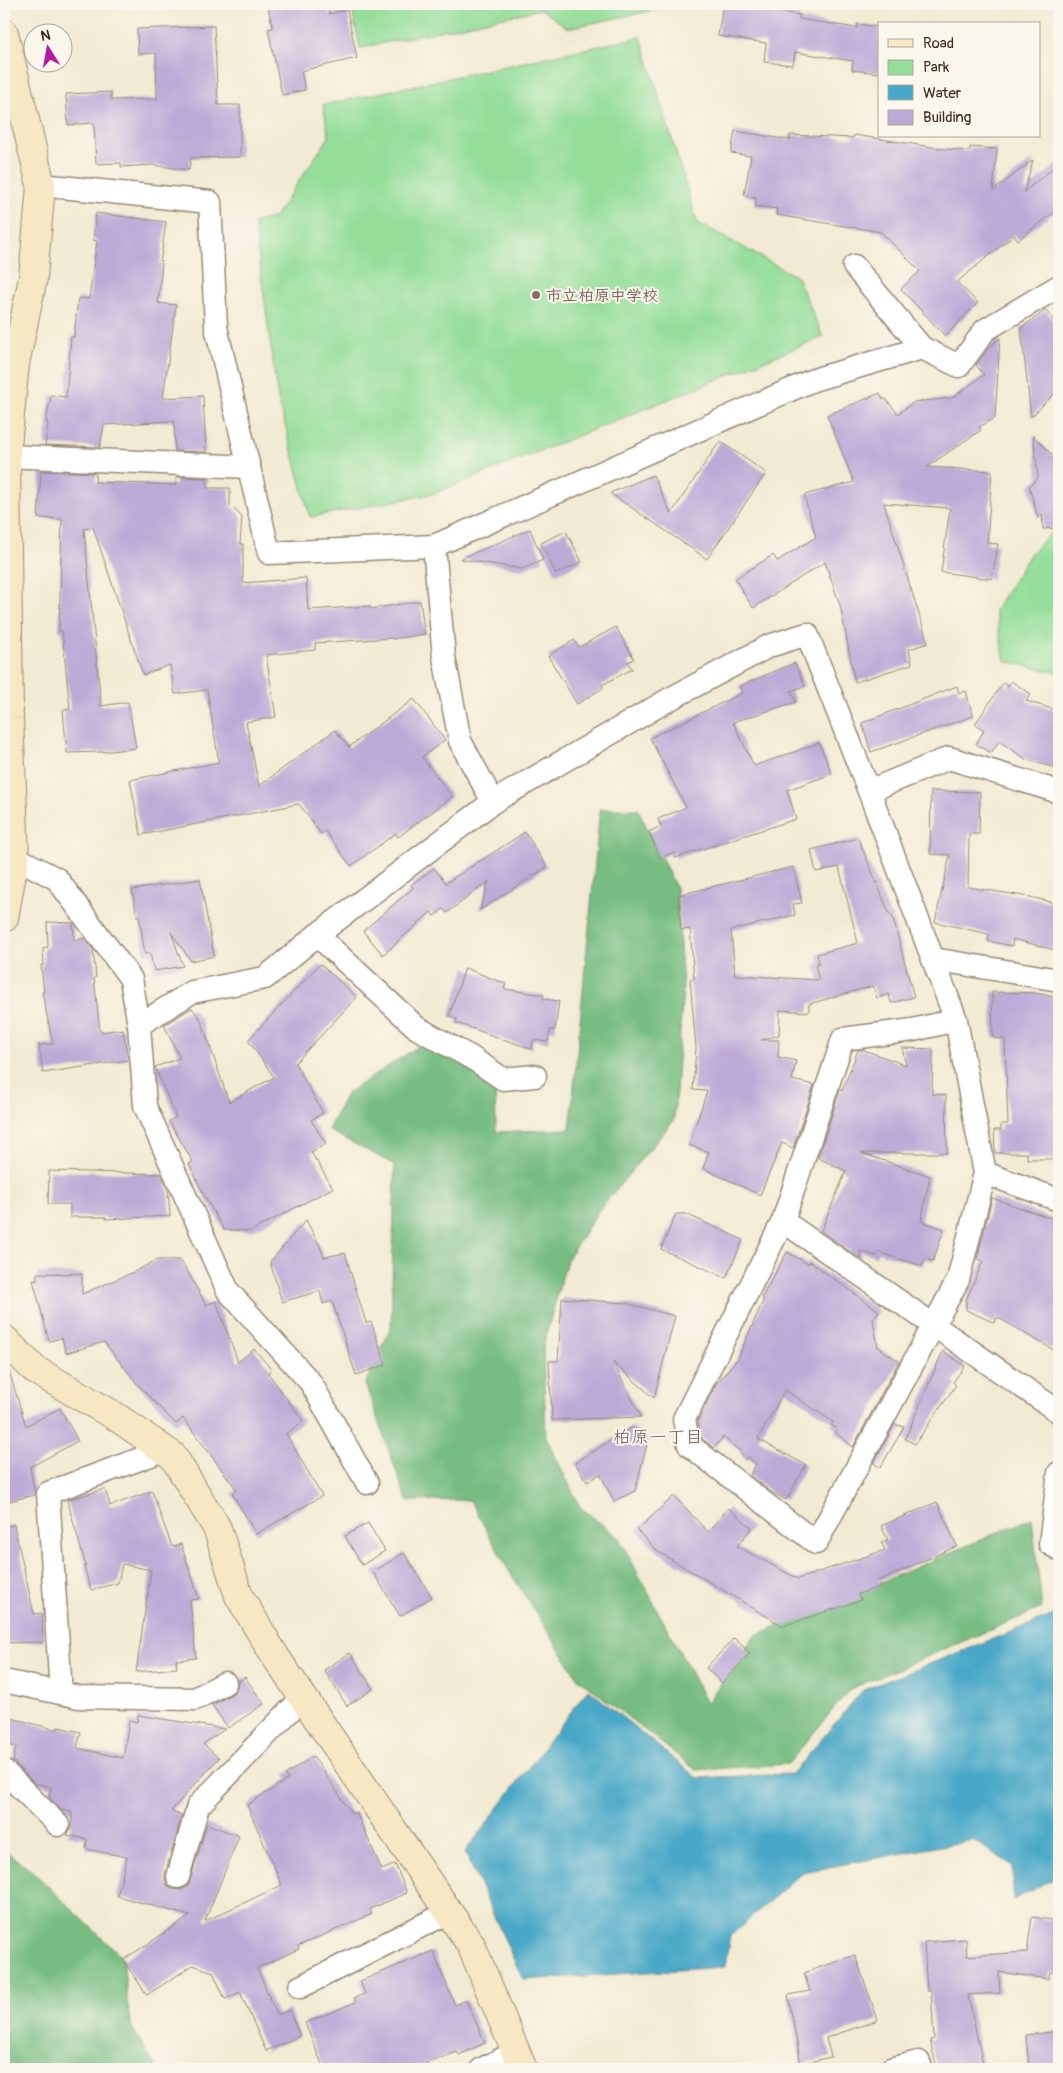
<svg xmlns="http://www.w3.org/2000/svg" width="1063" height="2073" font-family="Pangolin,'Klee One',sans-serif">
<style>
.green{fill:#94de9a;stroke:#68845c}
.forest{fill:#77bd82;stroke:#597450}
.water{fill:#48a8c7;stroke:#426972}
.building{fill:#bdaad7}
.lines{fill:none;stroke-linecap:round;stroke-linejoin:round}
.street-casing{stroke:#968a78;stroke-width:25}
.secondary-casing{stroke:#968a78;stroke-width:30}
.street{stroke:#fff;stroke-width:22}
.secondary{stroke:#f7e8c3;stroke-width:28}
.education-dot{fill:#8d6e63;stroke:#fbf7ec;stroke-width:2}
.labels{text-anchor:middle;stroke-width:4;stroke-linejoin:round;paint-order:stroke}
.education-label{font-size:16px;font-weight:bold;fill:#785e54;stroke:#fbf7ec;text-anchor:start}
.neighbourhood-label{font-size:18px;fill:#68575f;stroke:#fbf7ec}
</style>
<rect width="100%" height="100%" fill="#fbf7ec"/>
<filter id="ink" filterUnits="userSpaceOnUse"><feTurbulence type="fractalNoise" baseFrequency=".02" numOctaves="2"/><feDisplacementMap in="SourceGraphic" scale="10" xChannelSelector="R" yChannelSelector="G"/><feConvolveMatrix kernelMatrix="1 2 1 2 8 2 1 2 1" color-interpolation-filters="sRGB"/></filter>
<filter id="wash" filterUnits="userSpaceOnUse"><feTurbulence type="fractalNoise" baseFrequency=".0096" numOctaves="4" result="noise"/><feDisplacementMap in="SourceGraphic" scale="20" xChannelSelector="R" yChannelSelector="G"/><feGaussianBlur stdDeviation="1.12" result="paint"/><feColorMatrix in="noise" values="0 0 0 0 0 0 0 0 0 0 0 0 0 0 0 0 0 1.4 0 .05"/><feComposite in="paint" operator="in"/></filter>
<g filter="url(#wash)">
<rect width="100%" height="100%" fill="#f2ead2"/>
<g class="green">
<polygon points="351,4 668,4 669,7 568,28 541,9 360,48"/>
<polygon points="641,37 697,222 797,277 823,337 436,493 310,517 278,399 254,222 274,218 329,137 323,105"/>
<polygon points="1059,525 1059,673 1005,661 995,610 1031,553"/>
</g>
<g class="forest">
<polygon points="600,809 638,809 676,888 683,987 674,1120 599,1210 567,1260 543,1346 546,1437 580,1507 619,1538 707,1703 754,1636 1032,1518 1042,1608 850,1689 788,1764 696,1770 578,1678 509,1571 470,1500 407,1501 365,1384 391,1327 395,1165 328,1130 346,1094 431,1038 495,1079 496,1132 570,1129"/>
<polygon points="4,1850 33,1872 123,1958 130,2024 157,2069 4,2069"/>
</g>
<polygon class="water" points="1059,1613 1059,1876 1013,1900 1013,1866 973,1840 803,1872 730,1936 725,1967 523,1980 465,1852 588,1689 697,1778 792,1774 863,1690"/>
<g id="blocks">
<g class="building">
<polygon points="267,4 327,4 329,14 347,10 357,58 301,71 305,90 282,95 268,29 273,28"/>
<polygon points="723,4 759,4 759,9 800,15 799,19 857,28 857,24 879,27 879,73 852,70 853,61 795,52 793,65 764,62 766,43 718,36"/>
<polygon points="214,26 218,105 240,105 240,157 191,158 189,170 152,165 121,167 121,163 96,164 94,123 68,125 66,94 111,92 111,100 157,99 156,53 138,54 137,29"/>
<polygon points="735,131 790,140 790,135 853,138 854,135 945,149 970,151 970,147 997,149 993,191 1033,160 1024,192 1059,163 1059,209 1018,240 1014,235 957,282 978,303 945,336 901,289 920,271 881,232 776,215 777,209 755,206 756,198 744,195 751,156 731,153"/>
<polygon points="96,213 166,222 160,264 162,264 158,303 176,305 163,398 203,396 206,452 175,451 174,421 104,425 100,447 45,445 48,423 46,423 51,395 66,397 71,337 74,337 78,298 89,299 97,241 93,240"/>
<polygon points="1046,310 1059,329 1059,389 1031,417 1021,328"/>
<polygon points="1000,338 995,418 979,427 981,430 927,467 992,471 987,543 998,544 992,579 941,572 950,508 884,503 928,643 909,649 912,664 855,682 840,605 825,562 753,608 735,579 773,555 777,561 816,537 804,495 854,482 827,415 880,393 883,399 886,399 898,414 914,402 952,398 984,375 976,365 990,346"/>
<polygon points="1033,435 1059,462 1059,528 1043,529 1042,514 1038,518 1029,486 1038,478"/>
<polygon points="720,441 766,473 707,559 610,493 653,475 671,514"/>
<polygon points="41,471 96,473 95,482 176,485 176,477 207,478 207,488 230,488 230,505 242,517 240,544 243,544 243,583 306,578 308,610 370,606 370,609 420,601 425,634 392,639 392,638 315,643 315,650 266,655 276,717 246,722 259,786 335,730 349,747 414,699 445,740 422,757 452,797 398,837 396,833 351,866 325,831 321,834 299,804 141,835 130,780 219,762 207,690 175,694 170,665 143,675 93,527 84,529 101,706 128,702 136,748 102,752 67,753 63,710 70,709 62,631 59,631 62,519 38,518"/>
<polygon points="530,529 543,560 522,569 460,559"/>
<polygon points="566,531 582,562 556,574 541,543"/>
<polygon points="616,627 634,659 628,662 632,669 602,685 603,688 577,704 548,656 574,640 579,647"/>
<polygon points="795,663 805,686 791,691 796,702 733,722 754,766 819,743 832,774 787,790 796,819 675,858 675,852 660,858 649,832 661,826 658,819 686,807 650,738 742,693 739,686"/>
<polygon points="1011,681 1031,694 1026,701 1059,711 1059,769 1027,760 999,741 991,753 976,744 984,730 975,724 1003,683 1008,686"/>
<polygon points="957,686 959,693 966,691 973,716 871,752 862,723"/>
<polygon points="931,791 980,792 979,834 969,834 968,887 1030,897 1059,904 1059,951 1013,939 1012,946 988,941 989,934 935,922 950,855 930,854"/>
<polygon points="525,832 547,867 480,910 489,881 447,913 443,909 434,916 431,912 383,955 363,931 413,888 411,885 434,868 446,883"/>
<polygon points="858,838 890,915 892,915 914,997 891,1003 889,994 877,998 873,986 809,1004 809,1012 780,1010 779,1035 761,1040 779,1040 778,1057 796,1061 792,1080 814,1085 793,1148 782,1143 760,1195 703,1168 709,1152 689,1145 707,1091 693,1090 696,1048 690,979 694,979 690,929 681,930 678,895 793,867 802,903 793,904 795,915 731,930 735,975 819,980 815,965 819,963 817,954 858,943 839,867 816,872 811,850"/>
<polygon points="200,879 214,956 191,961 171,932 183,966 154,971 150,953 145,954 139,915 137,916 132,890"/>
<polygon points="47,922 73,923 74,940 85,938 93,950 96,977 94,978 100,1032 123,1029 128,1060 43,1073 39,1045 53,1044 42,992 44,992 41,965 44,965 43,948 48,947"/>
<polygon points="320,964 357,997 295,1063 323,1113 311,1120 326,1144 311,1152 333,1188 251,1231 224,1230 205,1197 189,1164 193,1162 169,1121 176,1117 155,1067 180,1058 164,1025 192,1008 201,1020 229,1102 274,1077 248,1040"/>
<polygon points="465,968 506,984 504,989 544,995 543,999 559,1001 555,1030 550,1030 548,1042 533,1040 532,1049 456,1023 457,1019 449,1016"/>
<polygon points="992,992 1036,993 1059,998 1059,1159 1027,1159 1027,1153 995,1153 994,1130 1001,1130 1001,1124 1008,1124 1005,1039 993,1038"/>
<polygon points="902,1048 933,1049 932,1094 946,1095 947,1153 861,1153 930,1176 921,1221 944,1229 933,1261 925,1259 922,1266 878,1252 876,1256 860,1251 861,1259 821,1231 846,1171 818,1158 840,1090 842,1091 858,1050 864,1050 906,1065"/>
<polygon points="49,1171 161,1174 168,1190 170,1216 106,1219 106,1217 70,1217 70,1204 48,1204"/>
<polygon points="992,1198 1059,1221 1059,1353 997,1317 995,1323 966,1310 966,1300 983,1261 977,1259"/>
<polygon points="676,1214 686,1214 743,1240 726,1278 661,1249"/>
<polygon points="306,1220 319,1244 324,1257 345,1253 366,1323 371,1322 386,1365 356,1375 332,1301 323,1304 320,1291 282,1302 270,1262"/>
<polygon points="787,1252 808,1264 809,1261 879,1311 873,1320 878,1347 899,1361 853,1447 835,1432 837,1429 831,1425 833,1422 785,1390 758,1439 806,1465 786,1500 771,1492 750,1475 756,1464 748,1457 746,1460 739,1450 723,1437 714,1448 701,1438 698,1421 716,1384 738,1358 764,1299 762,1297"/>
<polygon points="157,1260 181,1260 206,1305 216,1301 238,1362 254,1349 272,1370 268,1373 303,1421 286,1434 322,1496 256,1534 232,1493 237,1490 183,1418 176,1424 139,1386 104,1342 66,1353 62,1338 49,1341 33,1280 37,1281 37,1273 82,1274 82,1294 134,1272"/>
<polygon points="562,1298 625,1303 675,1316 654,1398 613,1362 641,1417 552,1420 549,1361 558,1361"/>
<polygon points="943,1351 965,1366 953,1382 956,1385 915,1444 905,1439"/>
<polygon points="9,1371 26,1426 60,1408 78,1441 30,1467 35,1495 4,1502 4,1372"/>
<polygon points="895,1424 904,1427 880,1468 874,1463"/>
<polygon points="632,1427 648,1440 635,1491 614,1501 600,1474 587,1482 575,1463"/>
<polygon points="105,1489 110,1506 152,1491 172,1547 181,1544 199,1599 190,1600 196,1658 176,1660 177,1668 136,1672 151,1570 122,1564 118,1583 91,1590 84,1567 86,1566 67,1500"/>
<polygon points="674,1496 708,1532 728,1508 752,1528 737,1546 798,1579 885,1550 881,1542 888,1540 881,1526 937,1502 957,1546 878,1581 880,1587 858,1594 861,1600 783,1626 657,1551 637,1530"/>
<polygon points="368,1523 385,1551 362,1565 345,1536"/>
<polygon points="14,1525 34,1614 42,1613 43,1642 4,1643 4,1526"/>
<polygon points="404,1553 432,1597 400,1616 373,1572"/>
<polygon points="734,1638 750,1653 722,1683 706,1668"/>
<polygon points="350,1653 373,1689 347,1706 324,1670"/>
<polygon points="245,1677 264,1704 228,1728 212,1705 232,1694 236,1690 238,1682"/>
<polygon points="138,1715 225,1729 203,1744 219,1758 171,1811 182,1815 165,1874 165,1881 168,1886 174,1889 182,1890 187,1887 190,1881 207,1824 239,1836 205,1921 282,1885 247,1805 288,1779 285,1775 313,1756 352,1814 356,1812 382,1870 395,1864 407,1893 370,1909 372,1914 298,1946 299,1949 257,1968 277,2015 289,2010 300,2036 266,2051 240,1992 225,1999 213,1972 193,1965 147,1995 123,1960 190,1916 117,1896 127,1857 86,1849 87,1839 67,1835 71,1828 72,1812 61,1810 49,1797 51,1787 34,1783 13,1761 16,1747 4,1744 4,1716 57,1730 58,1727 81,1732 77,1748 123,1758 129,1720 137,1722"/>
<polygon points="1032,1917 1059,1921 1059,1973 1050,1972 1048,1979 999,1972 1000,1993 968,1995 984,2069 937,2069 930,2040 934,2039 931,1991 927,1991 924,1942 966,1939 967,1956 1027,1952"/>
<polygon points="433,1951 455,2005 466,2000 485,2043 459,2055 457,2052 412,2069 324,2069 305,2023 356,2002 354,1998 365,1994 360,1981"/>
<polygon points="855,1955 878,2020 826,2038 831,2057 801,2064 788,1995 810,1991 804,1973"/>
<polygon points="1059,2031 1059,2069 1029,2069 1026,2035"/>
</g>
</g>
</g>
<g filter="url(#ink)">
<use href="#blocks" fill-opacity="0" stroke="#968a78" stroke-width="1"/>
<g class="lines">
<g class="street-casing">
<g id="street">
<polyline points="41,185 210,202 216,327 269,553 434,546 813,380 922,348 854,266"/>
<polyline points="922,348 959,366 985,330 1059,286"/>
<polyline points="6,456 249,467"/>
<polyline points="434,546 444,657 460,741 493,802 668,700 769,646 807,634 869,791 949,758 1059,792"/>
<polyline points="869,791 956,1020 985,1173 958,1280 816,1543 689,1445 684,1419 783,1221 843,1039 913,1030 956,1020"/>
<polyline points="15,857 57,879 131,979 139,1025 145,1106 228,1291 311,1383 367,1483"/>
<polyline points="317,935 417,1028 472,1058 503,1079 535,1076"/>
<polyline points="933,959 1059,980"/>
<polyline points="139,1025 192,992 265,978 317,935 493,802"/>
<polyline points="985,1173 1059,1200"/>
<polyline points="783,1221 1059,1412"/>
<polyline points="1059,1473 1050,1544 1059,1549"/>
<polyline points="4,1681 79,1697 195,1699 225,1683"/>
<polyline points="61,1693 48,1493 164,1450"/>
<polyline points="4,1771 58,1825"/>
<polyline points="178,1877 198,1806 303,1697"/>
<polyline points="300,1987 449,1912"/>
<polyline points="482,2069 516,2052"/>
<polyline points="891,2069 919,2062 921,2069"/>
</g>
</g>
<g class="secondary-casing">
<g id="secondary">
<polyline points="4,33 41,185 33,278 15,364 6,456 9,719 15,857 4,918"/>
<polyline points="4,1339 35,1370 115,1416 173,1456 217,1528 239,1596 275,1656 471,1945 523,2069"/>
</g>
</g>
<use href="#street" class="street"/>
<use href="#secondary" class="secondary"/>
</g>
</g>
<circle class="education-dot" cx="536" cy="295" r="5"/>
<g class="labels">
<g class="education-label">
<text x="546" y="301">市立柏原中学校</text>
</g>
<g class="neighbourhood-label">
<text x="658" y="1443">柏原一丁目</text>
</g>
</g>
<rect width="1063" height="2073" fill="none" stroke="#fbf7ec" stroke-width="20"/>
<rect x="878" y="22" width="162" height="115" fill="#fbf7ec" stroke="#aea59a"/>
<rect x="888" y="39" width="25" height="8" fill="#f7e8c3" stroke="#aea59a"/>
<text x="923" y="48" font-size="15" fill="#3b2a1e">Road</text>
<rect x="888" y="60" width="25" height="15" fill="#94de9a" stroke="#aea59a"/>
<text x="923" y="72" font-size="15" fill="#3b2a1e">Park</text>
<rect x="888" y="85" width="25" height="15" fill="#48a8c7" stroke="#aea59a"/>
<text x="923" y="98" font-size="15" fill="#3b2a1e">Water</text>
<rect x="888" y="110" width="25" height="15" fill="#bdaad7" stroke="#aea59a"/>
<text x="923" y="122" font-size="15" fill="#3b2a1e">Building</text>
<g transform="translate(48 48) rotate(349)"><circle r="24" fill="#fbf7ec" stroke="#aea59a"/>
<path d="M0-4L9 19L0 12L-9 19Z" fill="#b5179e"/>
<text y="-8" font-size="14" font-weight="bold" text-anchor="middle" fill="#3b2a1e">N</text>
</g>
</svg>
